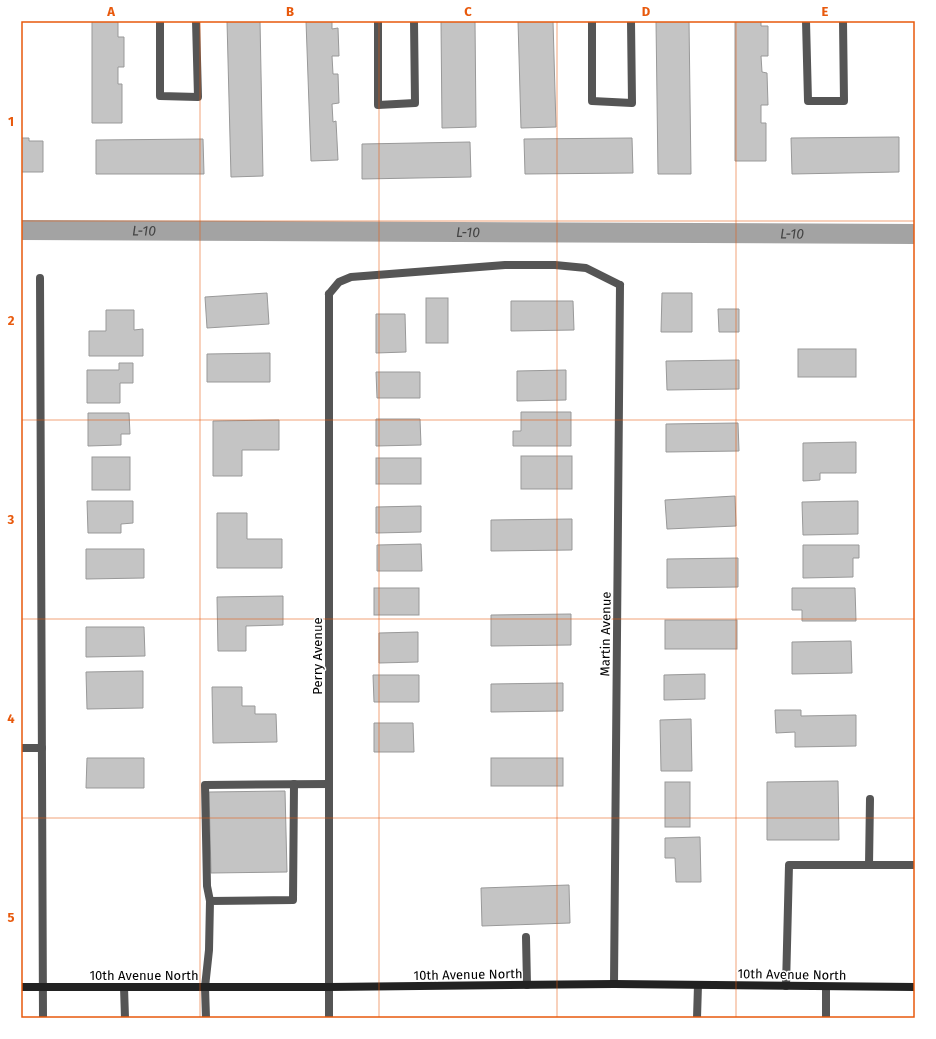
<svg xmlns="http://www.w3.org/2000/svg" width="936" height="1039" font-family="'Fira Sans',sans-serif">
<style>
.lines{fill:none;stroke-linecap:round;stroke-linejoin:round}
.canal{stroke:#a3a3a3;stroke-width:20}
.building{fill:#c4c4c4;stroke:#999}
.lane{stroke:#555;stroke-width:8}
.street{stroke:#555;stroke-width:8}
.secondary{stroke:#222;stroke-width:8}
.grid{fill:none;stroke:#e8590c;stroke-width:1;stroke-opacity:0.55}
.labels{text-anchor:middle;stroke-width:3;stroke-linejoin:round;paint-order:stroke}
.street-label{font-size:13px;fill:#000;stroke:#fff}
.water-label{font-size:14px;font-style:italic;fill:#444;stroke:#fff}
.neatline{fill:none;stroke:#e8590c;stroke-width:1.5}
.grid-label{font-size:13px;text-anchor:middle;font-weight:bold;fill:#e8590c}
</style>
<rect width="100%" height="100%" fill="#fff"/>
<g class="lines">
<path class="canal" id="s1" d="M21,230L915,234"/>
</g>
<g class="building">
<polygon points="92,21 118,21 118,37 124,37 124,67 118,67 118,84 122,84 122,123 92,123"/>
<polygon points="227,21 260,21 263,176 231,177"/>
<polygon points="306,21 332,21 332,29 338,28 339,56 332,56 333,74 338,74 339,103 332,104 333,122 336,121 338,160 311,161"/>
<polygon points="441,21 475,21 476,127 442,128"/>
<polygon points="518,21 553,21 556,127 521,128"/>
<polygon points="656,21 689,21 691,174 658,174"/>
<polygon points="735,21 761,21 761,26 768,26 768,56 761,56 762,72 767,73 768,105 761,105 761,123 766,123 766,161 735,161"/>
<polygon points="899,137 899,172 792,174 791,138"/>
<polygon points="21,138 29,138 29,141 43,141 43,172 21,172"/>
<polygon points="632,138 633,173 525,174 524,139"/>
<polygon points="203,139 204,174 96,174 96,140"/>
<polygon points="470,142 471,177 362,179 362,144"/>
<polygon points="267,293 269,324 207,328 205,297"/>
<polygon points="662,293 692,293 692,332 661,332"/>
<rect x="426" y="298" width="22" height="45"/>
<polygon points="511,301 573,301 574,330 511,331"/>
<polygon points="718,309 739,309 739,332 719,332"/>
<polygon points="106,310 134,310 134,330 143,329 143,356 89,356 89,331 106,331"/>
<polygon points="376,314 405,314 406,352 376,353"/>
<rect x="798" y="349" width="58" height="28"/>
<polygon points="270,353 270,382 207,382 207,354"/>
<polygon points="739,360 739,389 667,390 666,361"/>
<polygon points="119,363 133,363 133,383 120,383 120,403 87,403 87,370 119,370"/>
<polygon points="566,370 566,400 517,401 517,371"/>
<polygon points="376,372 420,372 420,398 377,398"/>
<polygon points="521,412 571,412 571,446 513,446 513,431 521,431"/>
<polygon points="88,413 129,413 130,434 121,434 121,445 88,446"/>
<polygon points="376,419 420,419 421,445 376,446"/>
<polygon points="279,420 279,450 242,450 242,476 213,476 213,421"/>
<polygon points="738,423 739,451 666,452 666,424"/>
<polygon points="856,442 856,473 820,473 820,480 803,481 803,443"/>
<rect x="521" y="456" width="51" height="33"/>
<rect x="92" y="457" width="38" height="33"/>
<rect x="376" y="458" width="45" height="26"/>
<polygon points="735,496 736,526 667,529 665,500"/>
<polygon points="87,501 133,501 133,523 121,524 121,533 88,533"/>
<polygon points="858,501 858,534 803,535 802,502"/>
<polygon points="421,506 421,532 376,533 376,507"/>
<polygon points="217,513 247,513 247,539 282,539 282,568 217,568"/>
<polygon points="572,519 572,550 491,551 491,520"/>
<polygon points="421,544 422,571 377,571 377,545"/>
<polygon points="803,545 859,545 859,558 853,558 853,577 803,578"/>
<polygon points="86,549 144,549 144,578 86,579"/>
<polygon points="738,558 738,587 667,588 667,559"/>
<rect x="374" y="588" width="45" height="27"/>
<polygon points="792,588 855,588 856,621 802,621 802,610 792,610"/>
<polygon points="283,596 283,625 246,626 246,651 218,651 217,597"/>
<polygon points="571,614 571,645 491,646 491,615"/>
<rect x="665" y="620" width="72" height="29"/>
<polygon points="86,627 144,627 145,656 86,657"/>
<polygon points="418,632 418,662 379,663 379,633"/>
<polygon points="851,641 852,673 792,674 792,642"/>
<polygon points="143,671 143,708 87,709 86,672"/>
<polygon points="705,674 705,699 664,700 664,675"/>
<polygon points="373,675 419,675 419,702 374,702"/>
<polygon points="563,683 563,711 491,712 491,684"/>
<polygon points="212,687 242,687 242,706 255,706 255,714 276,714 277,742 213,743"/>
<polygon points="775,710 801,710 801,716 856,715 856,746 795,747 795,732 776,733"/>
<polygon points="691,719 692,771 661,771 660,720"/>
<polygon points="374,723 413,723 414,752 374,752"/>
<polygon points="87,758 144,758 144,788 86,788"/>
<rect x="491" y="758" width="72" height="28"/>
<polygon points="838,781 839,840 767,840 767,782"/>
<rect x="665" y="782" width="25" height="45"/>
<polygon points="285,791 287,872 211,873 209,792"/>
<polygon points="700,837 701,882 676,882 675,858 665,858 665,838"/>
<polygon points="569,885 570,923 482,926 481,888"/>
</g>
<g class="lines">
<g class="lane">
<polyline points="160,21 160,96 198,97 196,21"/>
<polyline points="378,21 378,105 415,103 414,21"/>
<polyline points="592,21 592,101 632,103 631,21"/>
<polyline points="806,21 808,101 844,101 843,21"/>
<polyline points="329,294 339,282 351,277 505,265 555,265 586,268 620,285"/>
<polyline points="21,748 42,748"/>
<polyline points="869,865 870,799"/>
<polyline points="210,901 207,886 205,785 329,784"/>
<polyline points="526,937 527,985"/>
<polyline points="786,986 789,865 915,865"/>
<polyline points="124,987 125,1018"/>
<polyline points="826,987 826,1018"/>
<polyline points="206,1018 205,987 209,950 210,901 293,900 294,784"/>
<polyline points="697,1018 698,985"/>
</g>
<g class="street">
<polyline points="40,278 43,1018"/>
<polyline points="614,984 620,285"/>
<polyline points="329,1018 329,294"/>
</g>
<polyline class="secondary" points="21,987 329,987 614,984 915,987"/>
</g>
<path class="grid" d="M200,21V1018M379,21V1018M557,21V1018M736,21V1018M21,221H915M21,420H915M21,619H915M21,818H915"/>
<g class="labels">
<g class="street-label">
<text transform="translate(605 634) rotate(-89)" y="5">Martin Avenue</text>
<text transform="translate(317 656) rotate(-90)" y="5">Perry Avenue</text>
<text transform="translate(468 974) rotate(-1)" y="5">10th Avenue North</text>
<text transform="translate(792 974) rotate(1)" y="5">10th Avenue North</text>
<text x="144" y="980">10th Avenue North</text>
</g>
<g class="water-label">
<text dy="5" stroke="none"><textPath href="#s1" startOffset="123">L-10</textPath></text>
<text dy="5" stroke="none"><textPath href="#s1" startOffset="447">L-10</textPath></text>
<text dy="5" stroke="none"><textPath href="#s1" startOffset="771">L-10</textPath></text>
</g>
</g>
<rect width="936" height="1039" fill="none" stroke="#ffffff" stroke-width="44"/>
<rect x="22" y="22" width="892" height="995" class="neatline"/>
<g class="grid-label">
<text x="111" y="16">A</text>
<text x="290" y="16">B</text>
<text x="468" y="16">C</text>
<text x="646" y="16">D</text>
<text x="825" y="16">E</text>
<text x="11" y="126">1</text>
<text x="11" y="325">2</text>
<text x="11" y="524">3</text>
<text x="11" y="723">4</text>
<text x="11" y="922">5</text>
</g>
</svg>
